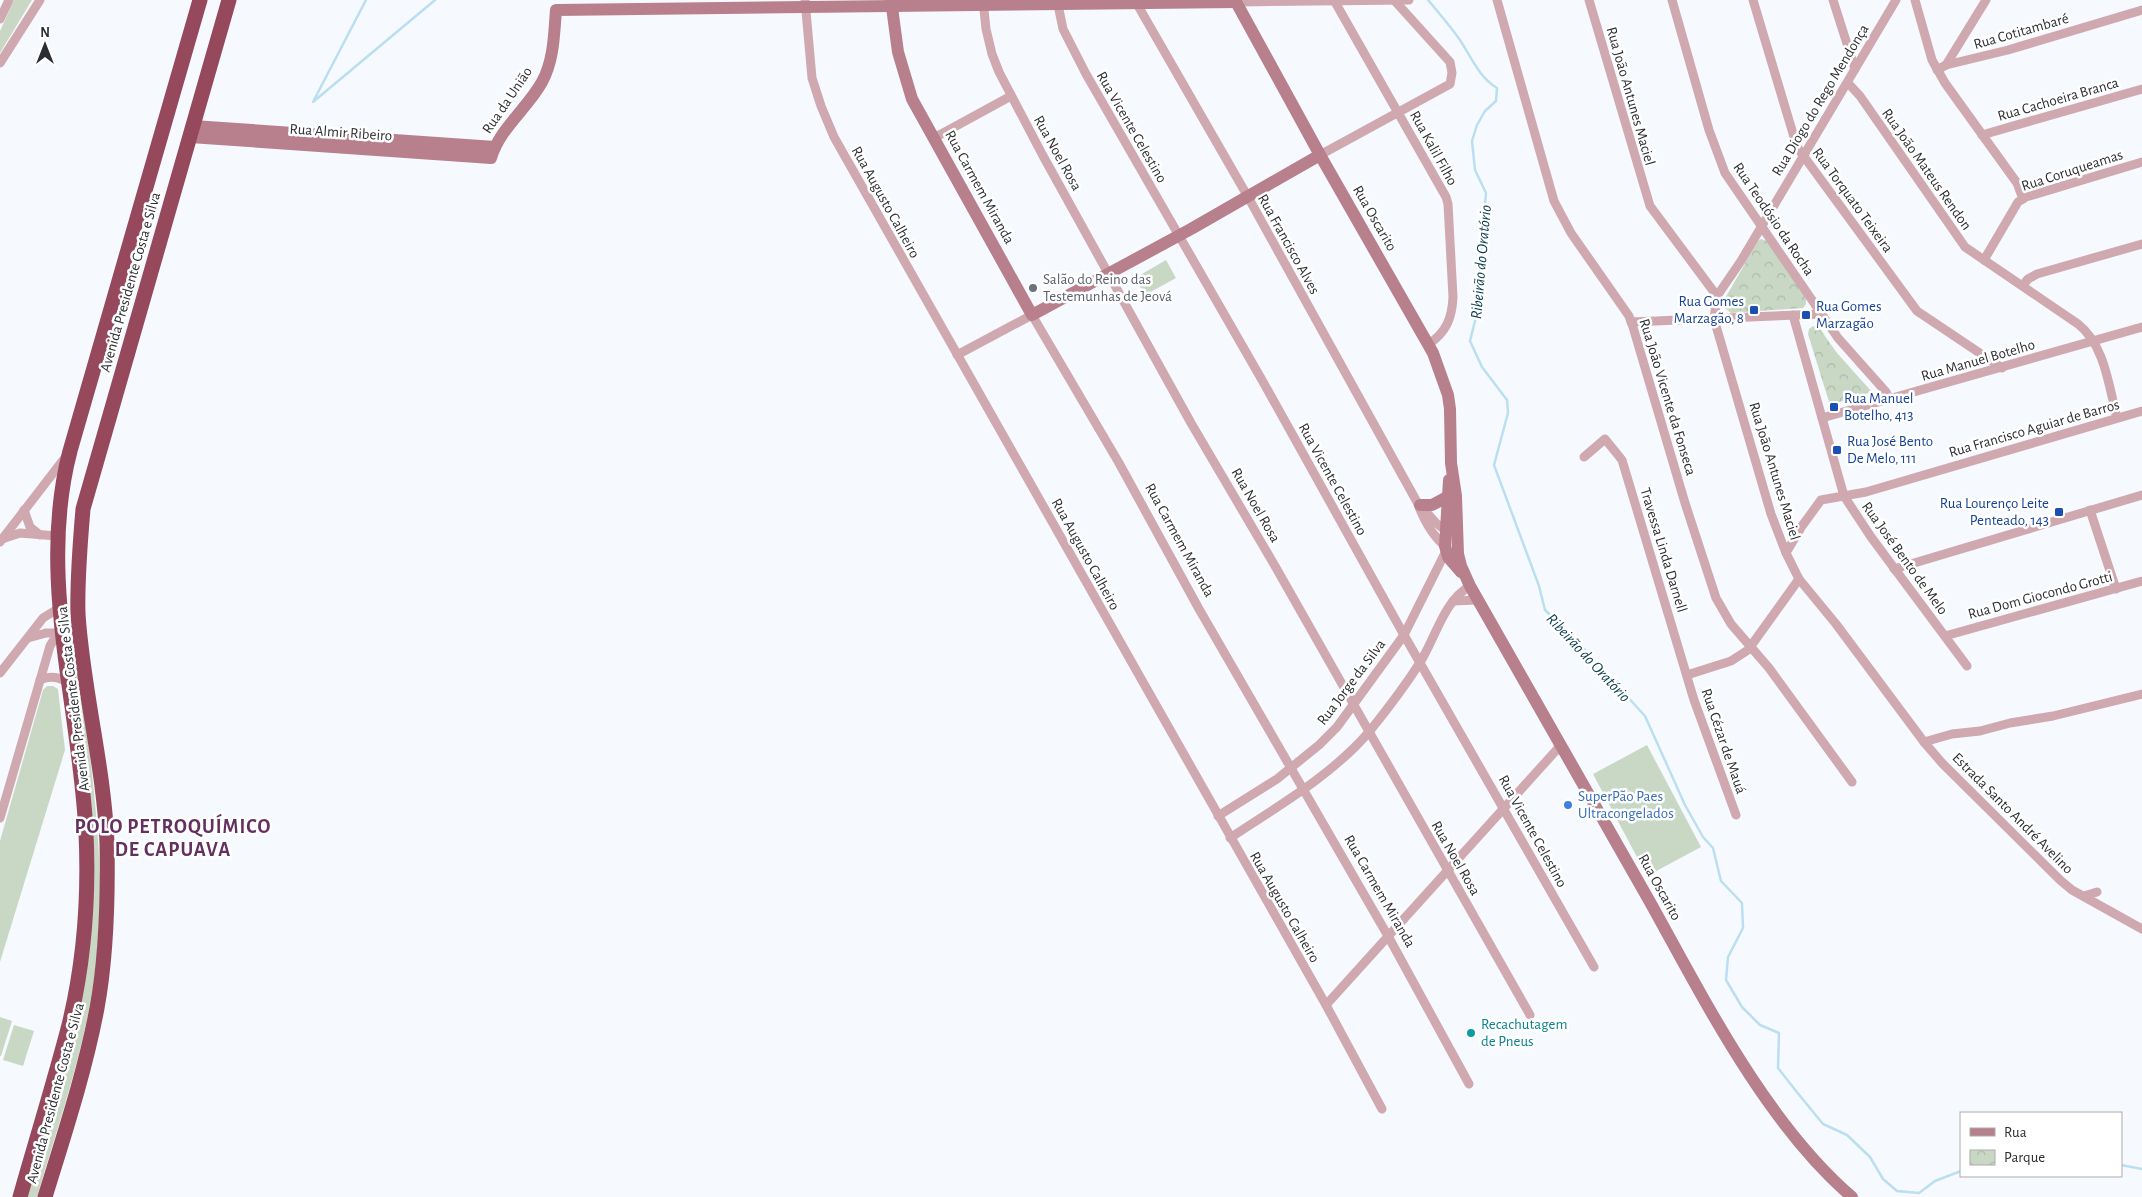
<svg xmlns="http://www.w3.org/2000/svg" width="2142" height="1197" font-family="'Alegreya Sans',sans-serif">
<style>
.grass{fill:#c8d8c5}
.park{fill:url(#park-crowns)}
.lines{fill:none;stroke-linecap:round;stroke-linejoin:round}
.stream{stroke:#bbdff1;stroke-width:2.5}
.street{stroke:#d0a8b0;stroke-width:9}
.secondary{stroke:#b8808c;stroke-width:12}
.highway{stroke:#96495d;stroke-width:15}
.worship-dot{fill:#6b7280;stroke:#fff;stroke-width:2}
.transit-dot{fill:#1a4fb4;stroke:#fff;stroke-width:2}
.shop-dot{fill:#3f7fe0;stroke:#fff;stroke-width:2}
.culture-dot{fill:#0f9aa8;stroke:#fff;stroke-width:2}
.labels{text-anchor:middle;stroke-width:5;stroke-linejoin:round;paint-order:stroke}
.street-label{font-size:15px;fill:#2c2e31;stroke:#fff}
.worship-label{font-size:15px;fill:#5b616d;stroke:#fff;text-anchor:start}
.transit-label{font-size:15px;fill:#164399;stroke:#fff;text-anchor:start}
.shop-label{font-size:15px;fill:#366cbe;stroke:#fff;text-anchor:start}
.culture-label{font-size:15px;fill:#0d838f;stroke:#fff;text-anchor:start}
.water-label{font-size:16px;font-style:italic;fill:#083a4e;stroke:#fff}
.district-label{font-size:20px;font-weight:bold;letter-spacing:1px;fill:#643060;stroke:#fff}
</style>
<defs>
<pattern id="park-crowns" width="20" height="18" patternUnits="userSpaceOnUse" patternTransform="scale(1.25)"><rect width="20" height="18" fill="#c8d8c5"/><path d="M2 6a3 3 0 1 1 6 0M12 15a3 3 0 1 1 6 0" fill="none" stroke="#acbaaa"/></pattern>
</defs>
<rect width="100%" height="100%" fill="#f6fafe"/>
<g class="grass">
<polygon points="14,0 32,0 0,53 0,31"/>
<polygon points="1166,260 1176,278 1145,295 1135,278"/>
<path d="M74,635C80,645 84,708 86,724C95,797 104,869 98,943C92,1030 61,1114 37,1197H27L88,951L71,644Z"/>
<polygon points="47,686 53,686 58,689 65,750 0,962 0,841 43,690"/>
<polygon points="1647,745 1701,847 1647,876 1593,774"/>
<polygon points="0,1017 12,1021 1,1056 0,1056"/>
<polygon points="14,1025 34,1031 23,1066 3,1060"/>
</g>
<g class="park">
<polygon points="1761,239 1767,241 1806,298 1806,304 1803,308 1731,313 1725,308 1724,300 1758,241"/>
<polygon points="1813,326 1820,329 1837,353 1872,392 1836,403 1829,402 1808,334 1809,329"/>
</g>
<g class="lines">
<g class="stream">
<polyline points="366,0 313,102 435,0"/>
<path d="M1428,0C1439,13 1450,26 1460,40C1471,57 1479,77 1497,88L1496,101L1485,111L1477,125L1472,141L1475,170L1486,193L1476,317L1470,341L1482,367L1507,400L1508,413L1494,465L1539,586L1545,610L1576,640L1645,716L1685,805L1703,837L1713,848L1721,881L1742,903L1743,928L1728,957L1726,980L1742,1007L1760,1025L1779,1033L1778,1068L1796,1091L1823,1124L1847,1135L1870,1157L1883,1179L1897,1191L1919,1193L1935,1181L1961,1171"/>
<polyline points="2121,1165 2142,1169"/>
</g>
<g class="street">
<polyline points="805,0 812,78 821,106 834,137 1326,1005 1382,1109"/>
<polyline points="983,0 986,29 992,54 999,72 1042,154 1191,423 1275,566 1530,1015"/>
<polyline points="1057,0 1063,29 1086,74 1262,380 1404,635 1594,967"/>
<path d="M1137,0V4L1248,197L1417,502C1423,518 1432,536 1446,547"/>
<polyline points="1497,0 1554,201 1571,233 1629,316 1633,327 1685,503 1716,598 1731,624 1769,668 1852,782"/>
<polyline points="1589,0 1650,206 1717,296"/>
<polyline points="1672,0 1709,130 1725,173 1838,338 1886,392 1890,400"/>
<polyline points="1753,0 1797,147 1917,311 2002,368"/>
<polyline points="1833,0 1855,69"/>
<polyline points="1896,0 1741,261 1717,296 1714,319 1771,514 1786,553 1799,579 1836,624 1924,742 1942,763 2060,880 2072,890 2142,929"/>
<polyline points="1915,0 1932,60 1945,83 2017,183 2023,199"/>
<polyline points="1236,2 1409,0"/>
<path d="M1335,2L1446,197L1448,204L1453,297C1452,319 1446,332 1429,344"/>
<polyline points="0,19 9,0"/>
<polyline points="0,63 40,0"/>
<polyline points="1946,65 1986,0"/>
<polyline points="1937,70 1946,65 2008,50 2142,10"/>
<path d="M1848,83L1860,96L1965,247L2078,324C2105,345 2109,387 2117,418"/>
<polyline points="1982,135 2142,89"/>
<polyline points="934,138 1011,96"/>
<polyline points="1320,155 1450,84 1452,73 1450,62 1394,0"/>
<polyline points="1984,260 2018,202 2026,197 2142,162"/>
<polyline points="2023,285 2028,279 2037,274 2142,244"/>
<polyline points="1793,315 1844,496 1871,537 1967,666"/>
<polyline points="1631,322 1822,314"/>
<polyline points="957,355 1032,315 1119,463 1199,609 1388,936 1469,1084"/>
<polyline points="1822,418 2142,327"/>
<polyline points="1584,457 1605,439 1622,460 1694,700 1736,815"/>
<polyline points="1419,504 1436,523 1449,533"/>
<polyline points="24,510 30,527 40,535"/>
<polyline points="2090,510 2116,589"/>
<polyline points="2,539 20,533 57,536"/>
<polyline points="0,542 67,455"/>
<polyline points="1786,553 1802,526 1821,500 1866,492 2142,411"/>
<polyline points="1894,569 2142,495"/>
<polyline points="1453,601 1478,600"/>
<polyline points="1945,636 2142,581"/>
<polyline points="28,638 46,633 62,633"/>
<polyline points="0,673 43,618 59,608"/>
<polyline points="1687,675 1731,661 1748,650 1799,579"/>
<path d="M40,680C50,675 61,677 69,684"/>
<polyline points="1924,742 1952,734 1980,731 2010,723 2053,716 2142,694"/>
<polyline points="1218,816 1277,779 1319,745 1337,727 1404,635 1446,551"/>
<path d="M0,818L50,646C56,634 67,631 79,627"/>
<path d="M1230,838C1278,806 1331,776 1369,732C1386,711 1407,683 1421,661C1436,636 1444,601 1470,586"/>
<polyline points="2084,896 2097,892"/>
<polyline points="1326,1005 1561,745"/>
</g>
<g class="secondary">
<polyline points="891,0 898,52 912,99 1032,315 1191,229 1320,155"/>
<path d="M1235,0L1320,155L1433,353L1448,395L1450,409L1451,463L1456,496L1458,554L1461,566L1470,586C1530,691 1590,796 1650,902C1705,1001 1766,1123 1852,1197"/>
<polyline points="193,126 495,147"/>
<path d="M190,137L491,158C500,128 527,109 542,82C554,60 554,34 556,10L1236,2"/>
<polyline points="1449,480 1445,546 1448,557 1461,572"/>
<polyline points="1420,505 1432,505 1447,497"/>
</g>
<g class="highway">
<path d="M20,1197C36,1140 54,1083 69,1025C84,963 89,897 86,833C80,706 37,577 70,451L200,0"/>
<path d="M45,1197C64,1135 85,1072 97,1008C107,954 108,897 107,843C104,766 83,691 78,614C77,579 80,544 83,509L229,0"/>
</g>
</g>
<circle class="worship-dot" cx="1033" cy="288" r="5"/>
<g class="transit-dot">
<rect x="1749" y="305" width="10" height="10" rx="2.5"/>
<rect x="1801" y="310" width="10" height="10" rx="2.5"/>
<rect x="1829" y="402" width="10" height="10" rx="2.5"/>
<rect x="1832" y="445" width="10" height="10" rx="2.5"/>
<rect x="2054" y="507" width="10" height="10" rx="2.5"/>
</g>
<circle class="shop-dot" cx="1568" cy="805" r="5"/>
<circle class="culture-dot" cx="1471" cy="1033" r="5"/>
<g class="labels">
<g class="street-label">
<text transform="translate(2021 31) rotate(-16)" y="5">Rua Cotitambaré</text>
<text transform="translate(1631 96) rotate(74)" y="5">Rua João Antunes Maciel</text>
<text transform="translate(2058 99) rotate(-16)" y="5">Rua Cachoeira Branca</text>
<text transform="translate(507 100) rotate(-56)" y="5">Rua da União</text>
<text transform="translate(1820 100) rotate(-59)" y="5">Rua Diogo do Rego Mendonça</text>
<text transform="translate(1132 127) rotate(60)" y="5">Rua Vicente Celestino</text>
<text transform="translate(341 132) rotate(4)" y="5">Rua Almir Ribeiro</text>
<text transform="translate(1434 148) rotate(61)" y="5">Rua Kalil Filho</text>
<text transform="translate(1058 153) rotate(61)" y="5">Rua Noel Rosa</text>
<text transform="translate(1927 169) rotate(55)" y="5">Rua João Mateus Rendon</text>
<text transform="translate(2072 170) rotate(-18)" y="5">Rua Coruqueamas</text>
<text transform="translate(980 187) rotate(61)" y="5">Rua Carmem Miranda</text>
<text transform="translate(1853 200) rotate(54)" y="5">Rua Torquato Teixeira</text>
<text transform="translate(886 202) rotate(61)" y="5">Rua Augusto Calheiro</text>
<text transform="translate(1375 218) rotate(60)" y="5">Rua Oscarito</text>
<text transform="translate(1774 219) rotate(56)" y="5">Rua Teodósio da Rocha</text>
<text transform="translate(1289 244) rotate(61)" y="5">Rua Francisco Alves</text>
<text transform="translate(130 282) rotate(-74)" y="5">Avenida Presidente Costa e Silva</text>
<text transform="translate(1978 360) rotate(-16)" y="5">Rua Manuel Botelho</text>
<text transform="translate(1668 397) rotate(73)" y="5">Rua João Vicente da Fonseca</text>
<text transform="translate(2034 428) rotate(-16)" y="5">Rua Francisco Aguiar de Barros</text>
<text transform="translate(1775 471) rotate(73)" y="5">Rua João Antunes Maciel</text>
<text transform="translate(1333 479) rotate(61)" y="5">Rua Vicente Celestino</text>
<text transform="translate(1256 505) rotate(60)" y="5">Rua Noel Rosa</text>
<text transform="translate(1180 540) rotate(61)" y="5">Rua Carmem Miranda</text>
<text transform="translate(1664 550) rotate(73)" y="5">Travessa Linda Darnell</text>
<text transform="translate(1086 554) rotate(61)" y="5">Rua Augusto Calheiro</text>
<text transform="translate(1905 558) rotate(54)" y="5">Rua José Bento de Melo</text>
<text transform="translate(2040 595) rotate(-15)" y="5">Rua Dom Giocondo Grotti</text>
<text transform="translate(1351 682) rotate(-53)" y="5">Rua Jorge da Silva</text>
<text transform="translate(73 699) rotate(-97)" y="5">Avenida Presidente Costa e Silva</text>
<text transform="translate(1724 741) rotate(71)" y="5">Rua Cézar de Mauá</text>
<text transform="translate(2013 813) rotate(45)" y="5">Estrada Santo André Avelino</text>
<text transform="translate(1533 831) rotate(61)" y="5">Rua Vicente Celestino</text>
<text transform="translate(1456 858) rotate(60)" y="5">Rua Noel Rosa</text>
<text transform="translate(1660 887) rotate(61)" y="5">Rua Oscarito</text>
<text transform="translate(1380 891) rotate(60)" y="5">Rua Carmem Miranda</text>
<text transform="translate(1285 907) rotate(60)" y="5">Rua Augusto Calheiro</text>
<text transform="translate(55 1093) rotate(-75)" y="5">Avenida Presidente Costa e Silva</text>
</g>
<g class="worship-label">
<text x="1043" y="284">Salão do Reino das<tspan x="1043" dy="17">Testemunhas de Jeová</tspan></text>
</g>
<g class="transit-label">
<text x="1744" y="306" text-anchor="end">Rua Gomes<tspan x="1744" dy="17">Marzagão, 8</tspan></text>
<text x="1816" y="311">Rua Gomes<tspan x="1816" dy="17">Marzagão</tspan></text>
<text x="1844" y="403">Rua Manuel<tspan x="1844" dy="17">Botelho, 413</tspan></text>
<text x="1847" y="446">Rua José Bento<tspan x="1847" dy="17">De Melo, 111</tspan></text>
<text x="2049" y="508" text-anchor="end">Rua Lourenço Leite<tspan x="2049" dy="17">Penteado, 143</tspan></text>
</g>
<g class="shop-label">
<text x="1578" y="801">SuperPão Paes<tspan x="1578" dy="17">Ultracongelados</tspan></text>
</g>
<g class="culture-label">
<text x="1481" y="1029">Recachutagem<tspan x="1481" dy="17">de Pneus</tspan></text>
</g>
<g class="water-label">
<text transform="translate(1480 262) rotate(-85)" y="6">Ribeirão do Oratório</text>
<text transform="translate(1589 657) rotate(47)" y="6">Ribeirão do Oratório</text>
</g>
<g class="district-label">
<text x="173" y="833">POLO PETROQUÍMICO<tspan x="173" dy="23">DE CAPUAVA</tspan></text>
</g>
</g>
<rect x="1960" y="1112" width="162" height="65" fill="#ffffff" stroke="#ababad"/>
<rect x="1970" y="1128" width="25" height="8" fill="#b8808c" stroke="#ababad"/>
<text x="2004" y="1137" font-size="15" fill="#2c2e31">Rua</text>
<rect x="1970" y="1150" width="25" height="15" fill="url(#park-crowns)" stroke="#ababad"/>
<text x="2004" y="1162" font-size="15" fill="#2c2e31">Parque</text>
<g transform="translate(45 45)" stroke="#ffffff" stroke-width="4" paint-order="stroke">
<path d="M0-4L9 19L0 12L-9 19Z" fill="#2c2e31"/>
<text y="-8" font-size="14" font-weight="bold" text-anchor="middle" fill="#2c2e31">N</text>
</g>
</svg>
